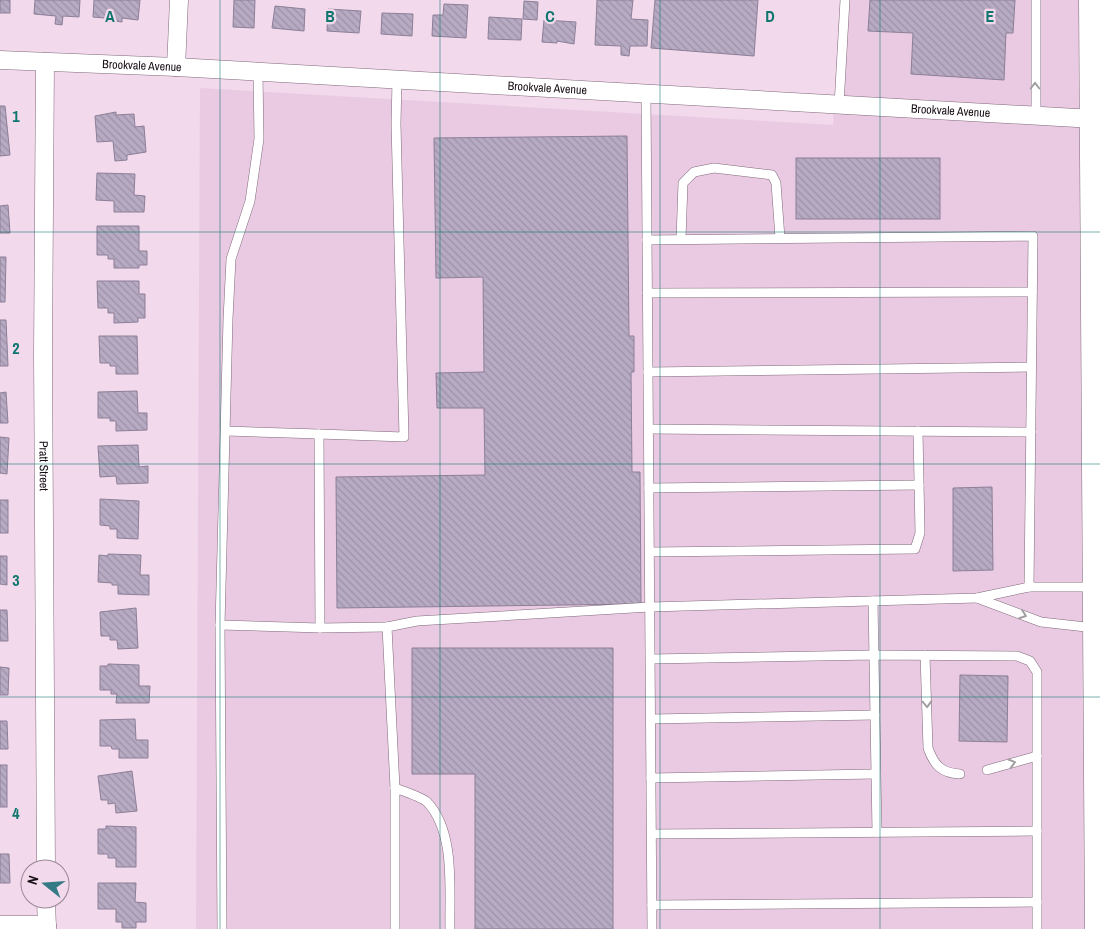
<svg xmlns="http://www.w3.org/2000/svg" width="1100" height="929" font-family="'Archivo Narrow',sans-serif">
<style>
.built{fill:#e9cae2}
.building{fill:url(#building-back-hatch);stroke:#8c7f97}
.lines{fill:none;stroke-linecap:round;stroke-linejoin:round}
.lane-casing{stroke:#7f697a;stroke-width:10}
.street-casing{stroke:#7f697a;stroke-width:19}
.primary-casing{stroke:#7f697a;stroke-width:29}
.lane{stroke:#fff;stroke-width:9}
.street{stroke:#fff;stroke-width:18}
.primary{stroke:#fff;stroke-width:28}
.oneway{stroke:#a29fa1}
.grid{fill:none;stroke:#0f766e;stroke-width:1;stroke-opacity:0.55}
.labels{text-anchor:middle;stroke-width:4.5;stroke-linejoin:round;paint-order:stroke}
.street-label{font-size:12px;fill:#170e15;stroke:#f2d9ec}
.grid-label{font-size:16px;text-anchor:middle;font-weight:bold;fill:#0f766e;stroke:#f2d9ec;stroke-width:4.5;stroke-linejoin:round;paint-order:stroke}
</style>
<defs>
<pattern id="building-back-hatch" width="6" height="6" patternUnits="userSpaceOnUse" patternTransform="scale(1.25)"><rect width="6" height="6" fill="#b7aac3"/><path d="M-1 5l2 2M0 0l6 6M5-1l2 2" fill="none" stroke="#9d91a7"/></pattern>
</defs>
<rect width="100%" height="100%" fill="#f2d9ec"/>
<polygon class="built" points="840,0 1100,0 1100,929 196,929 200,88 833,125"/>
<g class="building">
<rect x="0" y="0" width="10" height="13"/>
<polygon points="35,0 80,0 79,17 63,16 62,25 55,24 56,16 34,14"/>
<polygon points="94,0 140,0 138,20 122,18 122,22 115,21 115,19 93,17"/>
<polygon points="234,0 255,0 254,28 233,27"/>
<polygon points="597,0 633,0 631,19 648,20 647,46 630,46 629,56 621,55 621,46 595,45"/>
<polygon points="655,0 758,0 754,56 651,48"/>
<polygon points="870,0 1015,0 1013,33 1006,33 1004,80 911,74 913,33 868,31"/>
<polygon points="524,1 538,2 537,20 523,19"/>
<polygon points="444,4 468,5 466,38 432,36 433,15 443,15"/>
<polygon points="275,6 305,9 304,31 272,28"/>
<polygon points="328,9 361,11 359,33 327,31"/>
<polygon points="382,13 413,14 412,36 381,34"/>
<polygon points="489,17 522,19 521,40 488,39"/>
<polygon points="544,20 576,22 574,44 557,41 557,43 542,42"/>
<polygon points="0,106 5,106 10,155 0,156"/>
<polygon points="116,112 116,115 134,114 135,127 144,126 146,152 127,155 127,160 115,161 113,141 97,142 95,116"/>
<polygon points="627,136 629,336 634,336 634,372 631,372 632,472 640,472 641,604 337,608 336,477 485,475 484,408 437,408 436,373 484,372 483,277 436,278 434,138"/>
<rect x="796" y="158" width="144" height="61"/>
<polygon points="97,173 135,174 134,195 145,196 144,212 114,212 114,201 96,200"/>
<polygon points="8,205 10,233 0,233 0,206"/>
<polygon points="97,226 139,226 139,251 147,251 147,265 139,265 139,268 114,268 114,259 108,259 108,255 97,255"/>
<polygon points="0,257 6,257 5,302 0,302"/>
<polygon points="97,281 139,281 139,294 145,294 145,318 138,318 138,322 114,323 114,313 108,313 108,308 98,308"/>
<polygon points="0,320 6,320 8,366 0,366"/>
<polygon points="99,336 137,336 138,374 116,374 116,366 110,366 110,363 100,363"/>
<polygon points="137,391 138,413 147,413 147,430 116,431 116,421 110,421 110,418 98,418 98,392"/>
<polygon points="6,392 8,423 0,423 0,393"/>
<polygon points="0,437 9,438 7,474 0,473"/>
<polygon points="138,445 139,467 148,466 148,483 117,484 116,476 100,477 98,446"/>
<polygon points="992,487 993,570 953,571 953,488"/>
<polygon points="100,499 139,501 138,539 117,538 117,529 110,529 110,526 100,525"/>
<rect x="0" y="500" width="8" height="33"/>
<polygon points="108,554 141,555 140,575 149,575 149,595 118,594 118,585 112,585 112,583 98,582 99,555 108,556"/>
<polygon points="0,556 7,556 7,585 0,584"/>
<polygon points="136,608 138,648 118,649 117,640 110,640 110,636 101,636 100,612"/>
<polygon points="0,610 7,610 8,641 0,641"/>
<polygon points="412,648 613,648 613,929 475,929 475,774 412,774"/>
<polygon points="108,664 139,665 139,686 150,686 149,703 116,703 117,694 111,694 111,690 100,690 100,666 108,666"/>
<polygon points="0,667 9,668 8,695 0,695"/>
<polygon points="960,675 1008,676 1007,742 959,741"/>
<polygon points="135,719 136,740 148,740 148,758 119,758 119,749 112,749 111,746 100,746 100,720"/>
<polygon points="0,721 7,721 8,749 0,749"/>
<rect x="0" y="765" width="7" height="42"/>
<polygon points="132,771 137,811 116,813 115,803 108,804 108,800 101,800 98,776"/>
<polygon points="106,826 136,827 136,867 116,867 116,858 108,858 108,854 98,854 98,829 106,829"/>
<polygon points="0,854 9,854 10,883 0,883"/>
<polygon points="98,883 136,883 135,902 146,903 146,922 136,922 136,928 122,928 122,922 116,922 116,909 98,909"/>
</g>
<g class="lines">
<g class="lane-casing">
<g id="lane">
<polyline points="646,94 652,929"/>
<polyline points="839,105 845,0"/>
<polyline points="1036,116 1036,0"/>
<polyline points="681,239 683,183 694,172 714,168 772,175 776,183 780,238"/>
<polyline points="647,240 1033,236 1029,587"/>
<polyline points="647,293 1032,292"/>
<polyline points="648,372 1031,367"/>
<polyline points="649,429 1031,432"/>
<polyline points="226,431 319,434"/>
<polyline points="649,488 919,485"/>
<polyline points="650,552 915,549 920,533 918,431"/>
<polyline points="977,598 1041,622 1095,628"/>
<polyline points="873,601 877,832"/>
<polyline points="220,625 320,628"/>
<polyline points="387,627 320,628 319,434 404,437 396,124 397,80"/>
<path d="M925,655L928,748C934,765 941,773 960,774"/>
<polyline points="651,659 873,655 1017,656 1030,661 1037,672 1037,929"/>
<polyline points="651,719 875,715"/>
<polyline points="987,770 1037,756"/>
<polyline points="651,778 875,774"/>
<path d="M395,788C403,791 422,797 427,802C456,832 449,891 450,929"/>
<polyline points="652,834 1037,831"/>
<polyline points="652,905 1037,902"/>
<polyline points="222,929 220,625 228,319 231,259 250,201 259,139 258,73"/>
<polyline points="395,929 395,788 387,627 417,621 650,607 977,598 1029,587 1093,587"/>
</g>
</g>
<g class="street-casing">
<g id="street">
<path id="s1" d="M0,60L176,67L1094,119"/>
<path id="s2" d="M45,62L43,354L46,869"/>
<polyline points="176,67 179,0"/>
<polyline points="46,899 47,929"/>
<polyline points="0,925 47,925"/>
</g>
</g>
<g class="primary-casing">
<polyline id="primary" points="1093,0 1099,929"/>
</g>
<use href="#lane" class="lane"/>
<use href="#street" class="street"/>
<use href="#primary" class="primary"/>
</g>
<defs><path id="oneway-chevron" d="M-2-3.5L2.5 0L-2 3.5" fill="none" stroke-width="1.6" stroke-linecap="round" stroke-linejoin="round" transform="scale(1.25)"/></defs>
<g class="oneway">
<use href="#oneway-chevron" transform="translate(1035 86) rotate(-90)"/>
<use href="#oneway-chevron" transform="translate(1023 615) rotate(20)"/>
<use href="#oneway-chevron" transform="translate(927 704) rotate(88)"/>
<use href="#oneway-chevron" transform="translate(1012 763) rotate(-16)"/>
</g>
<path class="grid" d="M220,0V929M440,0V929M660,0V929M880,0V929M0,232H1100M0,464H1100M0,697H1100"/>
<g class="labels">
<g class="street-label">
<text dy="4" stroke="none"><textPath href="#s1" startOffset="142">Brookvale Avenue</textPath></text>
<text dy="4" stroke="none"><textPath href="#s1" startOffset="548">Brookvale Avenue</textPath></text>
<text dy="4" stroke="none"><textPath href="#s1" startOffset="952">Brookvale Avenue</textPath></text>
<text dy="4" stroke="none"><textPath href="#s2" startOffset="404">Pratt Street</textPath></text>
</g>
</g>
<g class="grid-label">
<text x="110" y="22">A</text>
<text x="330" y="22">B</text>
<text x="550" y="22">C</text>
<text x="770" y="22">D</text>
<text x="990" y="22">E</text>
<text x="16" y="122">1</text>
<text x="16" y="354">2</text>
<text x="16" y="586">3</text>
<text x="16" y="819">4</text>
</g>
<g transform="translate(45 884) rotate(287)"><circle r="24" fill="#f2d9ec" stroke="#9a8896"/>
<path d="M0-4L9 19L0 12L-9 19Z" fill="#337a85"/>
<text y="-8" font-size="14" font-weight="bold" text-anchor="middle" fill="#170e15">N</text>
</g>
</svg>
